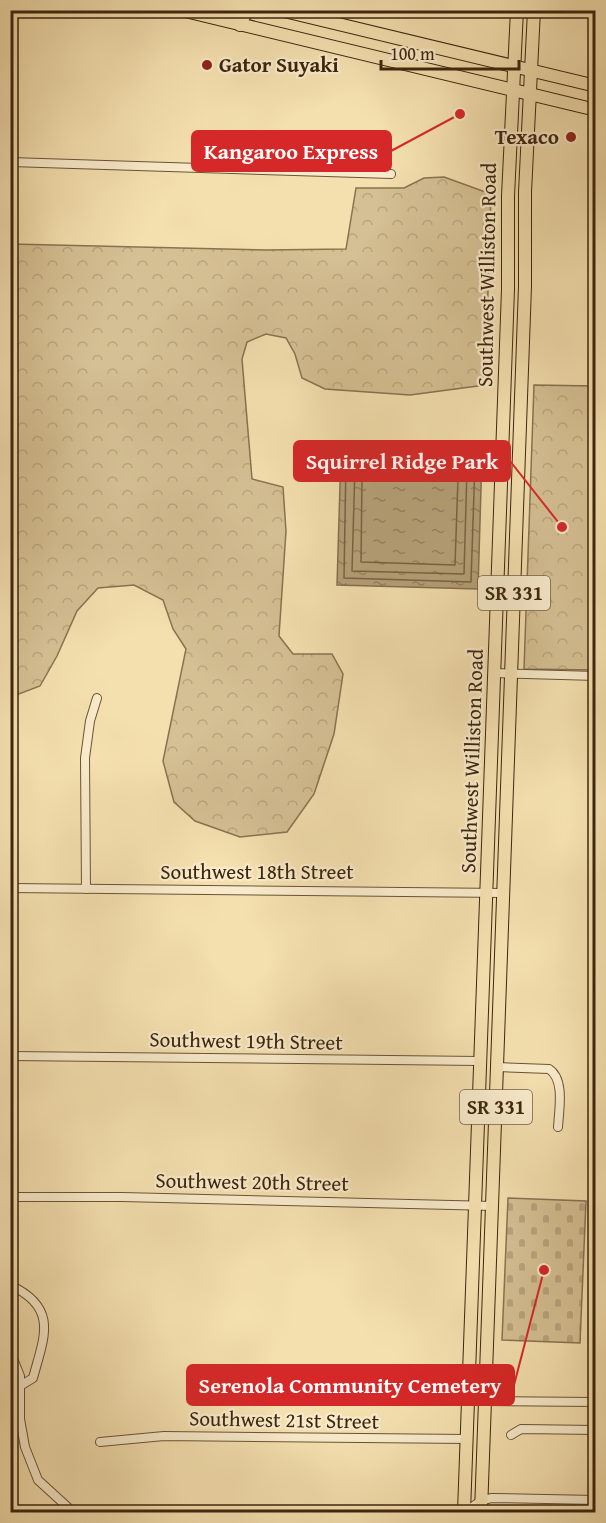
<svg xmlns="http://www.w3.org/2000/svg" width="606" height="1523" font-family="'Gentium Book Plus',serif">
<style>
.forest{fill:url(#forest-crowns);stroke:#887350;stroke-width:1.5}
.cemetery{fill:url(#cemetery-stones);stroke:#887350;stroke-width:1.5}
.water{fill:url(#water-ripples);stroke:#856f4e;stroke-width:1.5}
.lines{fill:none;stroke-linecap:round;stroke-linejoin:round}
.shore{stroke:#786343;stroke-width:1.5}
.minor-casing{stroke:#6a5436;stroke-width:10}
.primary-casing{stroke:#3c260e;stroke-width:14}
.trunk-casing{stroke:#3c260e;stroke-width:14}
.minor{stroke:#f8eaca;stroke-width:8}
.primary{stroke:#f4dfae;stroke-width:12}
.trunk{stroke:#f4dfae;stroke-width:12}
.poi-dot{fill:#8f2418;stroke:#f8eaca;stroke-width:2}
.labels{text-anchor:middle;stroke-width:4.5;stroke-linejoin:round;paint-order:stroke}
.shield{fill:#f8eaca;stroke:#746146;stroke-width:1.5}
.shield-label{font-size:20px;font-weight:bold;fill:#3c260e}
.poi-label{font-size:21px;font-weight:bold;fill:#3c260e;stroke:#f8eaca;text-anchor:start}
.street-label{font-size:21px;fill:#3c260e;stroke:#f8eaca}
.leader{fill:none;stroke:#d62828;stroke-width:2}
.callout-dot{fill:#d62828;stroke:#f8eaca;stroke-width:2}
.callout{fill:#d62828;stroke:#d62828;stroke-width:2}
.callout-label{font-size:22px;text-anchor:middle;font-weight:bold;fill:#fff}
</style>
<defs>
<pattern id="forest-crowns" width="20" height="18" patternUnits="userSpaceOnUse" patternTransform="scale(1.5)"><rect width="20" height="18" fill="#d5c093"/><path d="M2 6a3 3 0 1 1 6 0M12 15a3 3 0 1 1 6 0" fill="none" stroke="#b8a57e"/></pattern>
<pattern id="cemetery-stones" width="16" height="16" patternUnits="userSpaceOnUse" patternTransform="scale(1.5)"><rect width="16" height="16" fill="#d5c093"/><path d="M2 7V4a2 2 0 0 1 4 0v3zM10 15v-3a2 2 0 0 1 4 0v3z" fill="#b8a57e"/></pattern>
<pattern id="water-ripples" width="26" height="14" patternUnits="userSpaceOnUse" patternTransform="scale(1.5)"><rect width="26" height="14" fill="#b5a078"/><path d="M2 4q2-2 4 0t4 0M15 11q2-2 4 0t4 0" fill="none" stroke="#948261"/></pattern>
</defs>
<rect width="100%" height="100%" fill="#f4dfae"/>
<filter id="stains"><feTurbulence type="fractalNoise" baseFrequency=".00333" numOctaves="4"/><feColorMatrix values="0 0 0 0 .2 0 0 0 0 .09 0 0 0 0 .02 0 0 0 .5 -.17"/></filter>
<radialGradient id="worn" r=".72"><stop offset=".6" stop-color="#630" stop-opacity="0"/><stop offset="1" stop-color="#630" stop-opacity=".3"/></radialGradient>
<g class="forest">
<polygon points="444,177 491,194 485,385 410,395 325,389 302,378 295,354 286,338 266,334 247,342 242,359 252,479 283,487 286,531 279,636 293,654 332,654 343,674 334,734 314,794 287,832 240,837 195,821 174,802 163,761 186,649 173,629 163,600 134,585 98,588 77,611 57,656 40,686 11,697 11,244 266,250 346,249 356,188 404,188 424,178"/>
<polygon points="534,385 595,386 595,670 524,669"/>
</g>
<polygon class="cemetery" points="508,1198 586,1201 580,1343 502,1340"/>
<polygon class="water" points="341,452 482,455 478,589 337,585"/>
<g class="lines">
<g class="shore">
<polygon points="349,458 475,462 471,582 344,578 346,461"/>
<polygon points="355,466 467,469 464,574 352,571"/>
<polygon points="364,475 458,478 455,565 361,562 362,478"/>
</g>
<g class="minor-casing">
<g id="minor">
<polyline points="10,162 391,174"/>
<polyline points="494,673 596,676"/>
<polyline points="10,888 504,893"/>
<polyline points="86,889 85,758 90,721 97,698"/>
<polyline points="10,1056 480,1061"/>
<path d="M497,1067L549,1069C565,1079 559,1110 558,1127"/>
<polyline points="10,1197 122,1197 493,1206"/>
<path d="M10,1285C59,1308 44,1337 33,1378L20,1386"/>
<polyline points="10,1351 20,1376 20,1419 25,1447 38,1480 73,1512"/>
<polyline points="485,1401 596,1402"/>
<polyline points="511,1435 521,1429 596,1430"/>
<polyline points="100,1442 164,1436 468,1439"/>
<polyline points="465,1512 482,1500 492,1498 596,1500"/>
</g>
</g>
<g class="primary-casing">
<g id="primary">
<polyline points="181,10 596,110"/>
<polyline points="280,10 596,86"/>
<polyline points="240,25 247,10"/>
</g>
</g>
<g class="trunk-casing">
<g id="trunk">
<polyline points="464,1512 508,289 508,196 517,10"/>
<polyline points="481,1512 525,286 525,192 534,10"/>
</g>
</g>
<use href="#minor" class="minor"/>
<use href="#primary" class="primary"/>
<use href="#trunk" class="trunk"/>
</g>
<g class="poi-dot">
<circle cx="207" cy="65" r="6"/>
<circle cx="571" cy="137" r="6"/>
</g>
<g class="labels">
<g class="shield">
<rect x="478" y="576" width="72" height="34" rx="4.5"/>
<rect x="460" y="1090" width="72" height="34" rx="4.5"/>
</g>
<g class="shield-label">
<text x="514" y="600">SR 331</text>
<text x="496" y="1114">SR 331</text>
</g>
<g class="poi-label">
<text x="219" y="72">Gator Suyaki</text>
<text x="559" y="144" text-anchor="end">Texaco</text>
</g>
<g class="street-label">
<text transform="translate(487 275) rotate(-89)" y="7">Southwest Williston Road</text>
<text transform="translate(472 761) rotate(-88)" y="7">Southwest Williston Road</text>
<text x="257" y="879">Southwest 18th Street</text>
<text transform="translate(246 1041) rotate(1)" y="7">Southwest 19th Street</text>
<text transform="translate(252 1182) rotate(1)" y="7">Southwest 20th Street</text>
<text transform="translate(284 1420) rotate(1)" y="7">Southwest 21st Street</text>
</g>
</g>
<path class="leader" d="M460 114L391 151M562 527L510 461M544 1270L514 1385"/>
<g class="callout-dot">
<circle cx="460" cy="114" r="6"/>
<circle cx="562" cy="527" r="6"/>
<circle cx="544" cy="1270" r="6"/>
</g>
<g class="callout">
<rect x="192" y="131" width="199" height="40" rx="6"/>
<rect x="294" y="441" width="216" height="40" rx="6"/>
<rect x="187" y="1365" width="327" height="40" rx="6"/>
</g>
<g class="callout-label">
<text x="291" y="159">Kangaroo Express</text>
<text x="402" y="469">Squirrel Ridge Park</text>
<text x="350" y="1393">Serenola Community Cemetery</text>
</g>
<rect width="606" height="1523" fill="none" stroke="#f4dfae" stroke-width="36"/>
<rect x="12" y="12" width="582" height="1499" fill="none" stroke="#3c260e" stroke-width="3"/>
<rect x="18" y="18" width="570" height="1487" fill="none" stroke="#3c260e" stroke-width="1.5"/>
<path d="M381 60v9h138v-9" fill="none" stroke="#3c260e" stroke-width="3"/>
<text x="390" y="60" font-size="18" fill="#3c260e" stroke="#f8eaca" stroke-width="4.5" paint-order="stroke">100 m</text>
<rect width="100%" height="100%" filter="url(#stains)"/>
<rect width="100%" height="100%" fill="url(#worn)"/>
</svg>
